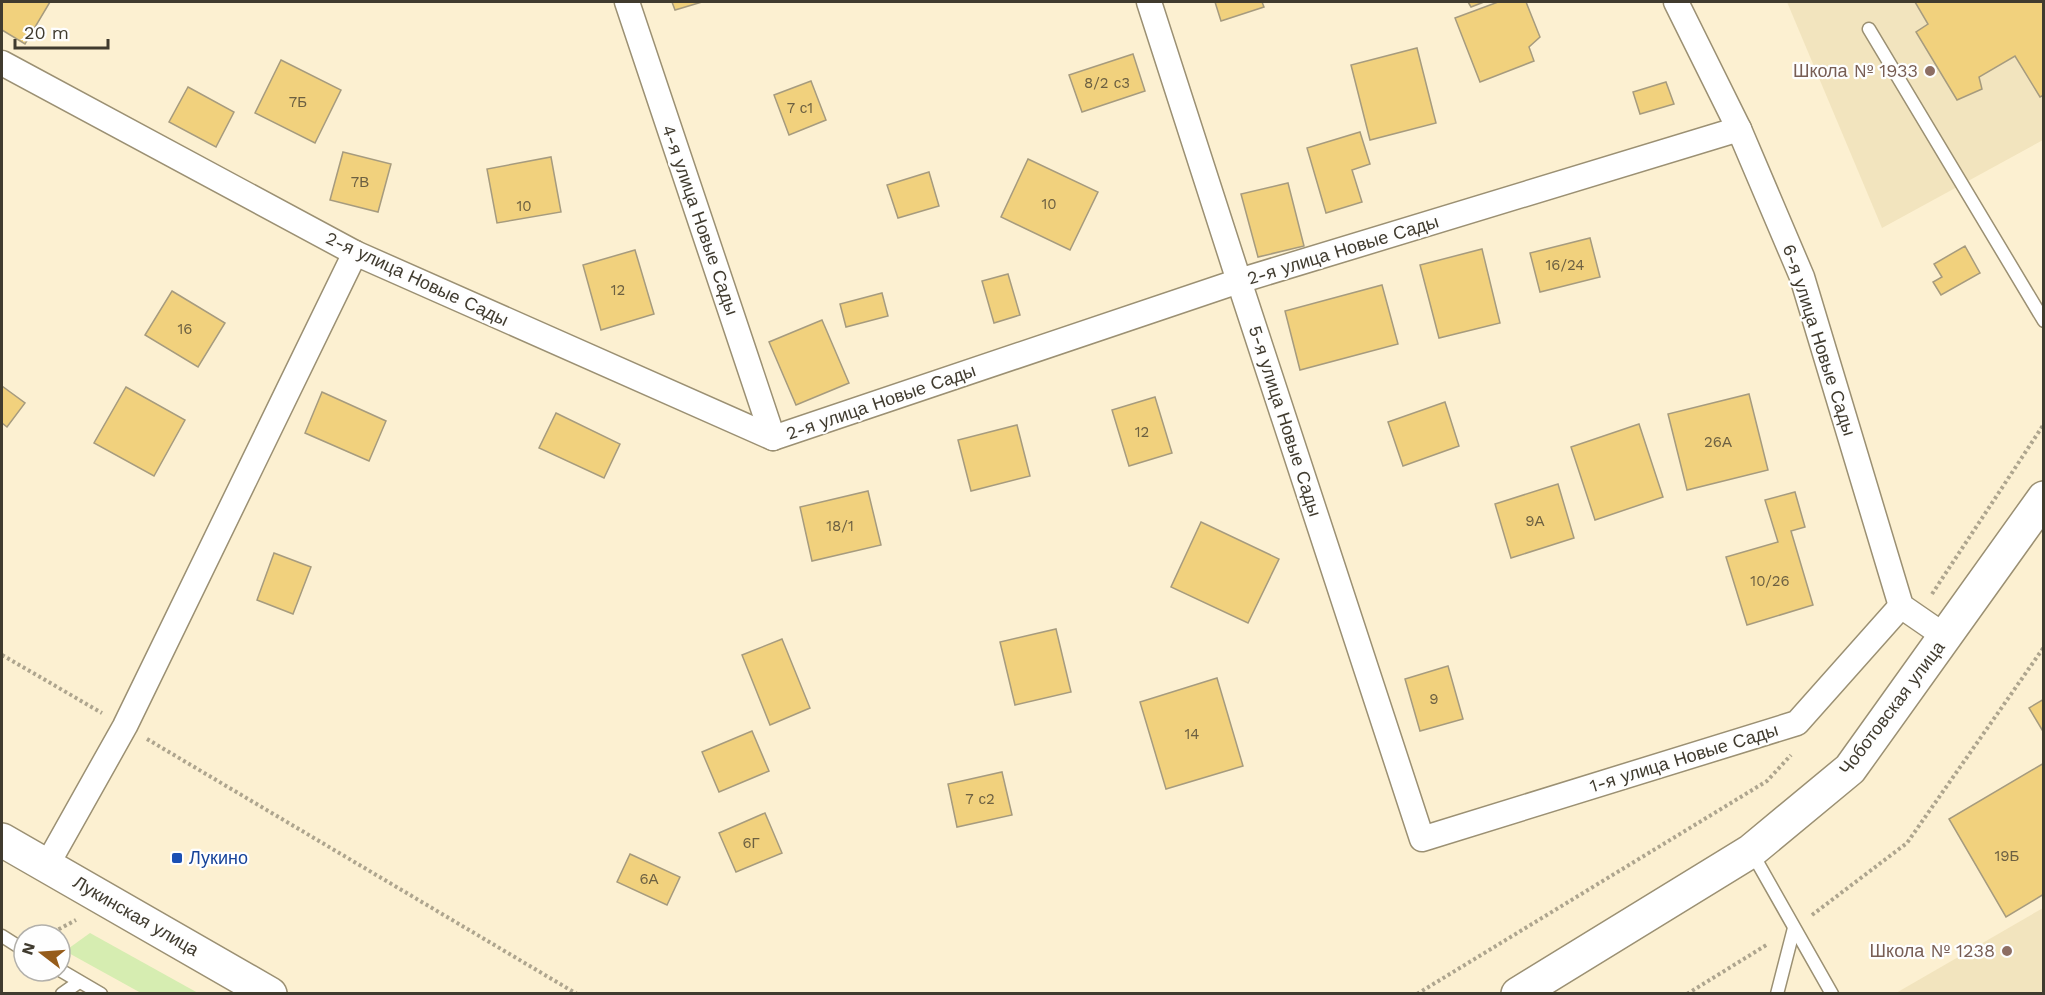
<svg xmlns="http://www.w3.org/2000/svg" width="2045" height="995" font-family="'Work Sans',sans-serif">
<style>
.built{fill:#f2e4be}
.grass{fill:#d6edb1}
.building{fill:#f1d17d;stroke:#a69b7e;stroke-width:1.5}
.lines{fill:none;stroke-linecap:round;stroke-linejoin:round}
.service-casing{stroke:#9b9073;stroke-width:15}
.minor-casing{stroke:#9b9073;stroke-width:27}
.secondary-casing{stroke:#9b9073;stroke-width:36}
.path{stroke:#aea58e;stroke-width:4;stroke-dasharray:3 3;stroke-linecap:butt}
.service{stroke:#fff;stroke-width:12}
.minor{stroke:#fff;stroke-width:24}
.secondary{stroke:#fff;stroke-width:33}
.education-dot{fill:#8d6e63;stroke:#fefefe;stroke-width:2}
.transit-dot{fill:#1a4fb4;stroke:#fefefe;stroke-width:2}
.labels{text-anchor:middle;stroke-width:4.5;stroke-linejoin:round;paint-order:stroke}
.number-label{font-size:15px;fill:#6c6042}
.education-label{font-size:18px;fill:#785e54;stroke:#fefefe;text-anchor:end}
.street-label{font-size:18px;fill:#403b2f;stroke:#fefefe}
.transit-label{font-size:18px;fill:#164399;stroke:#fefefe;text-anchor:start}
</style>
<rect width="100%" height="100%" fill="#fcf0d1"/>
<g class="built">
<polygon points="1787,2 2043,2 2043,140 1882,228"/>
<polygon points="2043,908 2043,993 1896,993"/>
</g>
<polygon class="grass" points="90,933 198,993 141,993 65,951"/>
<g class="building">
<polygon points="2,2 50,2 25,44 2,30"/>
<polygon points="672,2 702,2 675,10"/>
<polygon points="1215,2 1262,2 1264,7 1221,21"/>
<polygon points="1468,2 1484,2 1471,7"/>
<polygon points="1498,2 1526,2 1540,37 1529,47 1534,61 1480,82 1455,18"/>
<polygon points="1915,2 2044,2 2044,95 2040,97 2015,56 1979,77 1982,89 1957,100 1916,32 1928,24"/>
<polygon points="1417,48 1436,123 1370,140 1351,65"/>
<polygon points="1133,54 1145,91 1082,112 1069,75"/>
<polygon points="281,60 341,90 315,143 255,113"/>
<polygon points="811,81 826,120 789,135 774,95"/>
<polygon points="1666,82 1674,104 1640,114 1633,92"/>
<polygon points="188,87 234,112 216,147 169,122"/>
<polygon points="1360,132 1370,164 1352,170 1362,202 1326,213 1307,148"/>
<polygon points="343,152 391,164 378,212 330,200"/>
<polygon points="551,157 561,212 497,223 487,169"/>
<polygon points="1028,159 1098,192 1070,250 1001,217"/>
<polygon points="929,172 939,206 898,218 887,185"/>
<polygon points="1288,183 1304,246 1258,257 1241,194"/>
<polygon points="1590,238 1600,277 1540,292 1530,253"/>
<polygon points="1965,246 1980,273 1941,295 1933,282 1942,277 1934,264"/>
<polygon points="1482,249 1500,323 1439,338 1420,265"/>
<polygon points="635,250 654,314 601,330 583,265"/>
<polygon points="1008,274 1020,315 994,323 982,281"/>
<polygon points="1382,285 1398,344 1300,370 1285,311"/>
<polygon points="172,291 225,323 198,367 145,335"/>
<polygon points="882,293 888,316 846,327 840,304"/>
<polygon points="822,320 849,383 796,405 769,342"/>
<polygon points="2,386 25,403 7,427 2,423"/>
<polygon points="126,387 185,420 154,476 94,443"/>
<polygon points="322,392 386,421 369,461 305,433"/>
<polygon points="1749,394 1768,470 1687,490 1668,414"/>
<polygon points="1155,397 1172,453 1129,466 1112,410"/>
<polygon points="1445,402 1459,446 1403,466 1388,422"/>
<polygon points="556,413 620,444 604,478 539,448"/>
<polygon points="1639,424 1663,497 1595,520 1571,447"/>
<polygon points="1017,425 1030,476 971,491 958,440"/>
<polygon points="1558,484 1574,538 1511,558 1495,504"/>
<polygon points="868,491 881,545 812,561 800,507"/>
<polygon points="1795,492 1805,527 1791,531 1813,605 1747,625 1726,557 1778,542 1765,500"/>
<polygon points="1201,522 1279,559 1248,623 1171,587"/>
<polygon points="274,553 311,567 293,614 257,600"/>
<polygon points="1056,629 1071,692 1015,705 1000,642"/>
<polygon points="782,639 810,708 770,725 742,655"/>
<polygon points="1448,666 1463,719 1420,731 1405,679"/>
<polygon points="1217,678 1243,766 1166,789 1140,702"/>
<polygon points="2044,699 2044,733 2029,708"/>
<polygon points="752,731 769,771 719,792 702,752"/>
<polygon points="2044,763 2044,894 2006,917 1949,819"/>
<polygon points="1002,772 1012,815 957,827 948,784"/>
<polygon points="765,813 782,853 736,872 719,833"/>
<polygon points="630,854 680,877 667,905 617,882"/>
</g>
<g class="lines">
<g class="service-casing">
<g id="service">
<polyline points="1869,29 2044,321"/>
<polyline points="1751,851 1832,994"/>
<polyline points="2,936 24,950"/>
<polyline points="60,970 101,994"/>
<polyline points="62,994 79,982"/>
<polyline points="1777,994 1794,928"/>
</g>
</g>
<g class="minor-casing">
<g id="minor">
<polyline points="627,2 773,438"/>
<polyline points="1149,2 1239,281 1422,839 1797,723 1901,606"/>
<polyline points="1676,2 1739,129 1802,277 1901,606 1946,637"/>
<polyline points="2,63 355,253 773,438 1239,281 1739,129"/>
<polyline points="47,865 125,726 355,253"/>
</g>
</g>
<g class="secondary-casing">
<g id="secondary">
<polyline points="2,840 270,994"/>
<polyline points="1518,994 1751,851 1850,769 2044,498"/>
</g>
</g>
<g class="path">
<polyline points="1932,594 2044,424"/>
<polyline points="2,655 102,713"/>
<polyline points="147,739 577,994"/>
<polyline points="1812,915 1907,843 2044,647"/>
<polyline points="48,935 76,920"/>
<polyline points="1417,994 1767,781 1791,755"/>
<polyline points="1687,994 1768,944"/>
</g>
<use href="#service" class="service"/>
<use href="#minor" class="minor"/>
<use href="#secondary" class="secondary"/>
</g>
<g class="education-dot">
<circle cx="1930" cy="71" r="6"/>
<circle cx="2007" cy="951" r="6"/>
</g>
<rect class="transit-dot" x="171" y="852" width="12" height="12" rx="3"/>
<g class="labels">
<g class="number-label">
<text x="1107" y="88">8/2 с3</text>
<text x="298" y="107">7Б</text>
<text x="800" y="113">7 с1</text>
<text x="360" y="187">7В</text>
<text x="1049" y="209">10</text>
<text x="524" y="211">10</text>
<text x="1565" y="270">16/24</text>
<text x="618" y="295">12</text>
<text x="185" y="334">16</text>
<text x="1142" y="437">12</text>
<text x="1718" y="447">26А</text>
<text x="1535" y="526">9А</text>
<text x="840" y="531">18/1</text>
<text x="1770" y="586">10/26</text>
<text x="1434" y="704">9</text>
<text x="1192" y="739">14</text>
<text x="980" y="804">7 с2</text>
<text x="751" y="848">6Г</text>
<text x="2007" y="861">19Б</text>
<text x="649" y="884">6А</text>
</g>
<g class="education-label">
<text x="1918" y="77">Школа № 1933</text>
<text x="1995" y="957">Школа № 1238</text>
</g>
<g class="street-label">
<text transform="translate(700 220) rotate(71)" y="6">4-я улица Новые Сады</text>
<text transform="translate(1343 250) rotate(-17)" y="6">2-я улица Новые Сады</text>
<text transform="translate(417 279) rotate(25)" y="6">2-я улица Новые Сады</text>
<text transform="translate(1819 340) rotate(72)" y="6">6-я улица Новые Сады</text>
<text transform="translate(881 402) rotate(-19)" y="6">2-я улица Новые Сады</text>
<text transform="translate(1285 421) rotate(72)" y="6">5-я улица Новые Сады</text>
<text transform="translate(1892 708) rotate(-53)" y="6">Чоботовская улица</text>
<text transform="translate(1684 758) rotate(-17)" y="6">1-я улица Новые Сады</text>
<text transform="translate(136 916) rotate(30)" y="6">Лукинская улица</text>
</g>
<g class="transit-label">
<text x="189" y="864">Лукино</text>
</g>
</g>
<rect width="2045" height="995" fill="none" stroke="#403b2f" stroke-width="6"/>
<g transform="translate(42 953) rotate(287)"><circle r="28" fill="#fefefe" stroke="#b2b0ab" stroke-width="1.5"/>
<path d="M0-4.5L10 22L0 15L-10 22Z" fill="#965c1a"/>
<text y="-9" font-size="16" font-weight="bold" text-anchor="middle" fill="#403b2f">N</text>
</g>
<path d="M15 39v9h93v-9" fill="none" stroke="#403b2f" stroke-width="3"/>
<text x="24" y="39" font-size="18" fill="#403b2f" stroke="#fefefe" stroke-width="4.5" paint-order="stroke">20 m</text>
</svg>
